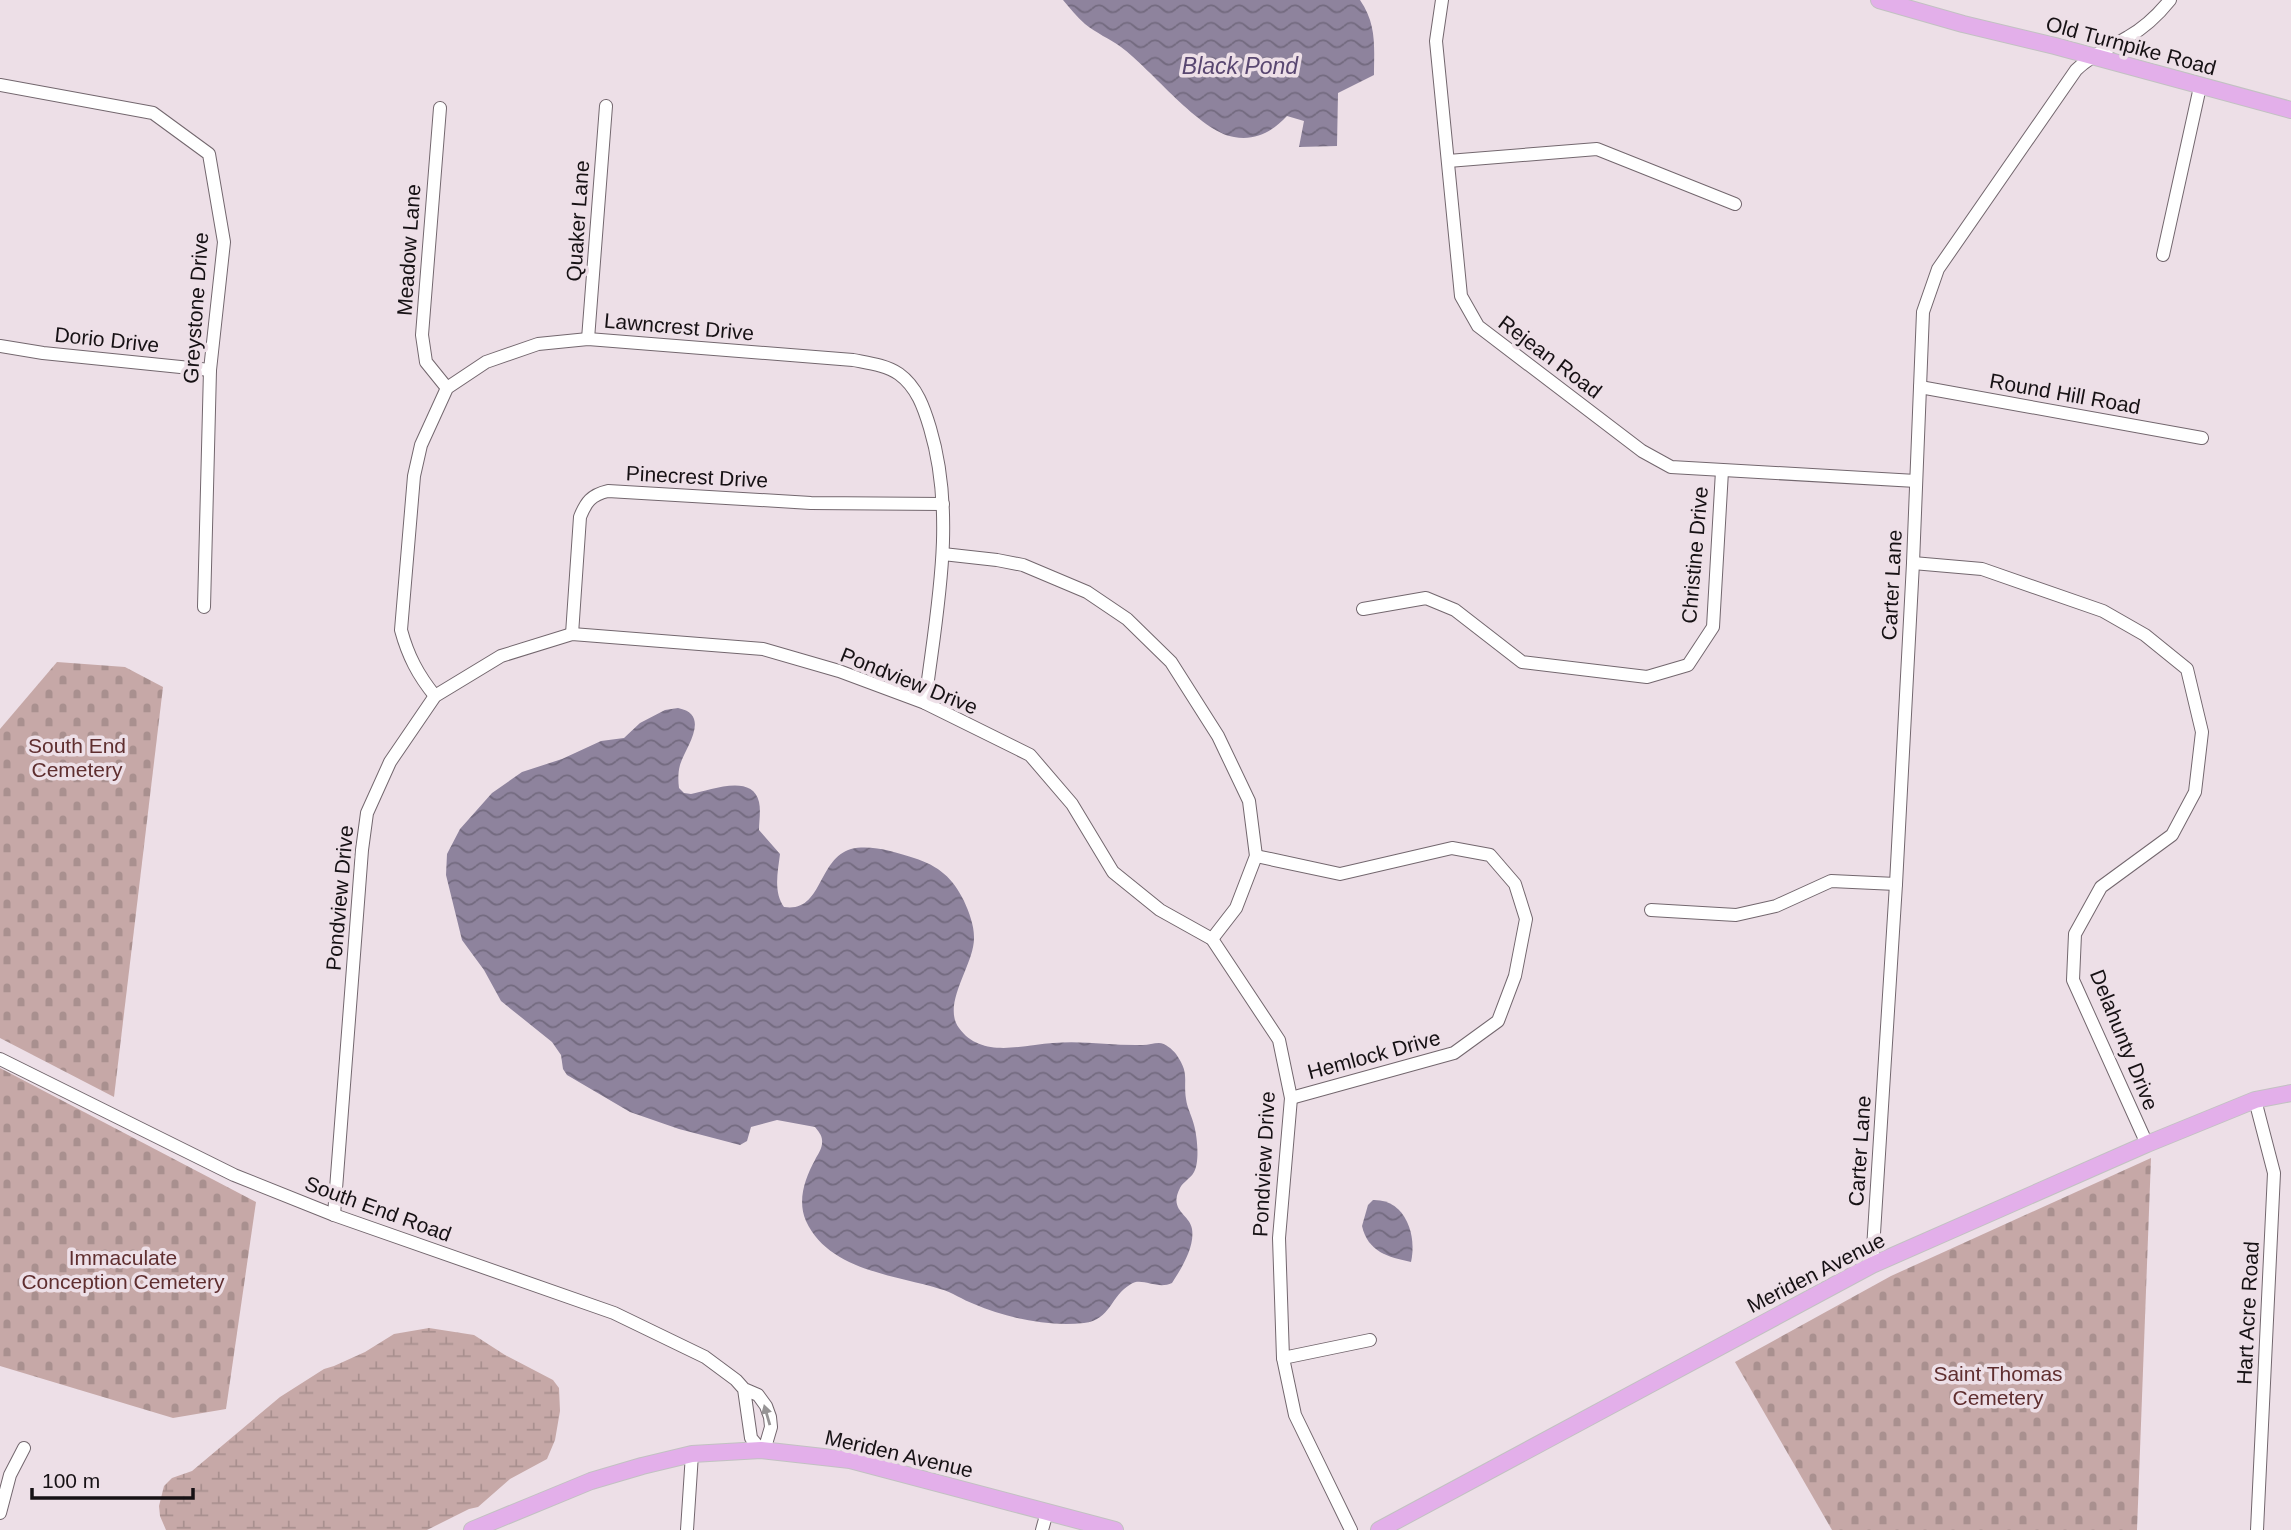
<svg xmlns="http://www.w3.org/2000/svg" width="2291" height="1530" font-family="Helvetica,sans-serif">
<style>
.wetland{fill:url(#wetland-marsh)}
.cemetery{fill:url(#cemetery-stones)}
.water{fill:url(#water-waves)}
.lines{fill:none;stroke-linecap:round;stroke-linejoin:round}
.minor-casing{stroke:#73676e;stroke-width:14}
.major-casing{stroke:#c2c1c2;stroke-width:18}
.minor{stroke:#fff;stroke-width:12}
.major{stroke:#e3afea;stroke-width:16}
.oneway{fill:#969495}
.labels{text-anchor:middle;stroke-width:7;stroke-linejoin:round;paint-order:stroke}
.street-label{font-size:21px;fill:#161114;stroke:#eddfe7}
.park-label{font-size:21px;fill:#5f2e2f;stroke:#eddfe7}
.water-label{font-size:23px;font-style:italic;fill:#594771;stroke:#eddfe7}
</style>
<defs>
<pattern id="wetland-marsh" width="20" height="14" patternUnits="userSpaceOnUse" patternTransform="scale(1.75)"><rect width="20" height="14" fill="#c6a8a7"/><path d="M1 5h8M5 5V1M11 12h8M15 12V8" fill="none" stroke="#a9908f"/></pattern>
<pattern id="cemetery-stones" width="16" height="16" patternUnits="userSpaceOnUse" patternTransform="scale(1.75)"><rect width="16" height="16" fill="#c6a8a7"/><path d="M2 7V4a2 2 0 0 1 4 0v3zM10 15v-3a2 2 0 0 1 4 0v3z" fill="#a9908f"/></pattern>
<pattern id="water-waves" width="16" height="10" patternUnits="userSpaceOnUse" patternTransform="scale(1.75)"><rect width="16" height="10" fill="#8e839d"/><path d="M0 5q4-4 8 0t8 0" fill="none" stroke="#736a7f"/></pattern>
</defs>
<rect width="100%" height="100%" fill="#eddfe7"/>
<polygon class="wetland" points="429,1328 474,1335 505,1355 553,1380 559,1388 560,1411 555,1440 547,1459 510,1479 478,1507 469,1509 427,1530 166,1530 160,1516 159,1506 164,1486 172,1478 192,1471 280,1397 324,1369 334,1366 365,1352 394,1334"/>
<g class="cemetery">
<polygon points="57,662 125,667 163,687 114,1097 0,1038 0,729"/>
<polygon points="0,1068 256,1202 226,1409 173,1418 0,1366"/>
<polygon points="2151,1158 2137,1530 1832,1530 1735,1362 1891,1276"/>
</g>
<g class="water">
<path d="M1063,0H1360C1377,25 1374,46 1374,75L1338,93L1337,146L1299,147L1304,121L1287,116C1273,131 1256,141 1234,137C1200,132 1151,69 1121,47C1110,39 1096,33 1085,24C1077,17 1070,8 1063,0Z"/>
<path d="M678,708C712,715 685,748 680,765C678,772 678,781 679,788L684,793L691,794C710,790 753,773 759,802C761,811 759,821 759,830L780,854C778,871 773,892 784,907C823,913 817,859 851,849C870,844 896,852 914,858C939,866 953,878 964,901C969,912 974,925 974,937C975,964 941,1004 959,1028C981,1059 1022,1045 1053,1043C1083,1040 1114,1046 1143,1045C1148,1045 1154,1043 1159,1043C1165,1043 1172,1049 1176,1054C1190,1074 1183,1079 1186,1099C1187,1108 1192,1116 1194,1125C1197,1136 1200,1161 1194,1172C1191,1178 1183,1182 1180,1188C1168,1211 1190,1214 1192,1229C1195,1247 1181,1269 1172,1283C1157,1290 1142,1277 1131,1284C1110,1296 1111,1320 1084,1323C1048,1327 1007,1318 974,1304C963,1300 952,1292 940,1289C896,1275 829,1271 806,1221C797,1201 805,1178 815,1160C818,1154 823,1148 822,1140C822,1135 818,1131 815,1127L777,1120L751,1127L747,1141L740,1145L679,1129L630,1112L567,1075L563,1069L561,1055L552,1042L501,1001L484,970L462,940L446,875L447,854L460,829L492,793L522,772L562,759L601,741L624,738L640,723L665,710Z"/>
<path d="M1373,1200C1406,1199 1417,1236 1411,1262C1388,1257 1368,1252 1362,1226L1368,1205Z"/>
</g>
<g class="lines">
<g class="minor-casing">
<g id="minor">
<polyline points="1442,0 1436,41 1461,296 1478,326 1642,451 1671,467 1916,481"/>
<polyline points="0,85 153,113 209,154 224,242 210,370 204,607"/>
<polyline points="440,108 422,335 426,362 447,388"/>
<polyline points="1448,161 1597,149 1735,204"/>
<polyline points="2163,255 2200,87"/>
<polyline points="588,339 606,106"/>
<polyline points="0,346 43,353 210,370"/>
<polyline points="1920,387 2202,438"/>
<polyline points="943,554 997,560 1023,565 1087,592 1127,619 1171,662 1218,736 1249,801 1256,856 1236,908 1212,939"/>
<polyline points="1913,563 1982,569 2103,611 2145,635 2187,669 2202,732 2195,792 2172,835 2101,887 2075,934 2073,980 2147,1144"/>
<polyline points="1363,609 1426,598 1455,610 1522,662 1647,677 1688,665 1713,627 1722,471"/>
<path d="M572,634L580,517C586,502 591,495 608,491L811,503L943,504"/>
<path d="M435,696C418,675 408,656 401,630L414,476L421,445L447,388L486,362L538,344L588,339L853,360C868,363 886,365 899,374C917,387 924,408 930,428C957,518 936,613 925,703"/>
<polyline points="1256,856 1340,874 1452,848 1490,855 1515,884 1526,919 1515,976 1498,1021 1454,1053 1291,1098"/>
<polyline points="1651,910 1736,915 1776,906 1831,881 1896,884"/>
<polyline points="0,1059 234,1175 334,1215 614,1313 705,1357 736,1380 744,1389 758,1395 766,1406 770,1417 771,1427 766,1444 761,1450 751,1438 744,1389"/>
<polyline points="2255,1100 2274,1173 2257,1530"/>
<polyline points="334,1215 362,850 367,813 390,762 435,696 501,656 572,634 763,649 839,671 925,703 1030,755 1072,804 1113,872 1160,910 1212,939 1279,1040 1291,1098 1279,1238 1283,1358 1295,1415 1351,1530"/>
<path d="M1872,1265L1896,884L1913,563L1923,312L1938,269L2076,70C2091,55 2110,48 2128,37C2144,28 2158,15 2170,0"/>
<polyline points="1283,1358 1370,1340"/>
<polyline points="0,1513 10,1475 24,1448"/>
<polyline points="687,1530 692,1454"/>
<polyline points="1042,1530 1047,1512"/>
</g>
</g>
<g class="major-casing">
<g id="major">
<polyline points="1879,0 1963,24 2055,46 2291,110"/>
<polyline points="472,1530 591,1481 642,1466 692,1454 761,1450 850,1460 1115,1530"/>
<polyline points="1379,1530 1872,1265 2147,1144 2255,1100 2291,1093"/>
</g>
</g>
<use href="#minor" class="minor"/>
<use href="#major" class="major"/>
</g>
<defs><path id="oneway-solid" d="M-6-.8H1V-3.2L6.5 0L1 3.2V.8H-6Z" transform="scale(1.75)"/></defs>
<use class="oneway" href="#oneway-solid" transform="translate(767 1415) rotate(-106)"/>
<g class="labels">
<g class="street-label">
<text transform="translate(2131 46) rotate(15)" y="7">Old Turnpike Road</text>
<text transform="translate(578 221) rotate(-86)" y="7">Quaker Lane</text>
<text transform="translate(409 250) rotate(-86)" y="7">Meadow Lane</text>
<text transform="translate(196 308) rotate(-86)" y="7">Greystone Drive</text>
<text transform="translate(679 327) rotate(5)" y="7">Lawncrest Drive</text>
<text transform="translate(107 340) rotate(6)" y="7">Dorio Drive</text>
<text transform="translate(1550 357) rotate(37)" y="7">Rejean Road</text>
<text transform="translate(2065 394) rotate(10)" y="7">Round Hill Road</text>
<text transform="translate(697 477) rotate(3)" y="7">Pinecrest Drive</text>
<text transform="translate(1695 555) rotate(-85)" y="7">Christine Drive</text>
<text transform="translate(1892 585) rotate(-87)" y="7">Carter Lane</text>
<text transform="translate(909 681) rotate(22)" y="7">Pondview Drive</text>
<text transform="translate(340 898) rotate(-85)" y="7">Pondview Drive</text>
<text transform="translate(2124 1040) rotate(68)" y="7">Delahunty Drive</text>
<text transform="translate(1374 1055) rotate(-15)" y="7">Hemlock Drive</text>
<text transform="translate(1860 1151) rotate(-86)" y="7">Carter Lane</text>
<text transform="translate(1264 1164) rotate(-87)" y="7">Pondview Drive</text>
<text transform="translate(378 1209) rotate(20)" y="7">South End Road</text>
<text transform="translate(1816 1273) rotate(-27)" y="7">Meriden Avenue</text>
<text transform="translate(2248 1313) rotate(-87)" y="7">Hart Acre Road</text>
<text transform="translate(899 1454) rotate(13)" y="7">Meriden Avenue</text>
</g>
<g class="park-label">
<text x="77" y="753">South End<tspan x="77" dy="24">Cemetery</tspan></text>
<text x="123" y="1265">Immaculate<tspan x="123" dy="24">Conception Cemetery</tspan></text>
<text x="1998" y="1381">Saint Thomas<tspan x="1998" dy="24">Cemetery</tspan></text>
</g>
<g class="water-label">
<text x="1240" y="74">Black Pond</text>
</g>
</g>
<path d="M32 1488v10h161v-10" fill="none" stroke="#161114" stroke-width="3.5"/>
<text x="42" y="1488" font-size="21" fill="#161114" stroke="#eddfe7" stroke-width="5" paint-order="stroke">100 m</text>
</svg>
